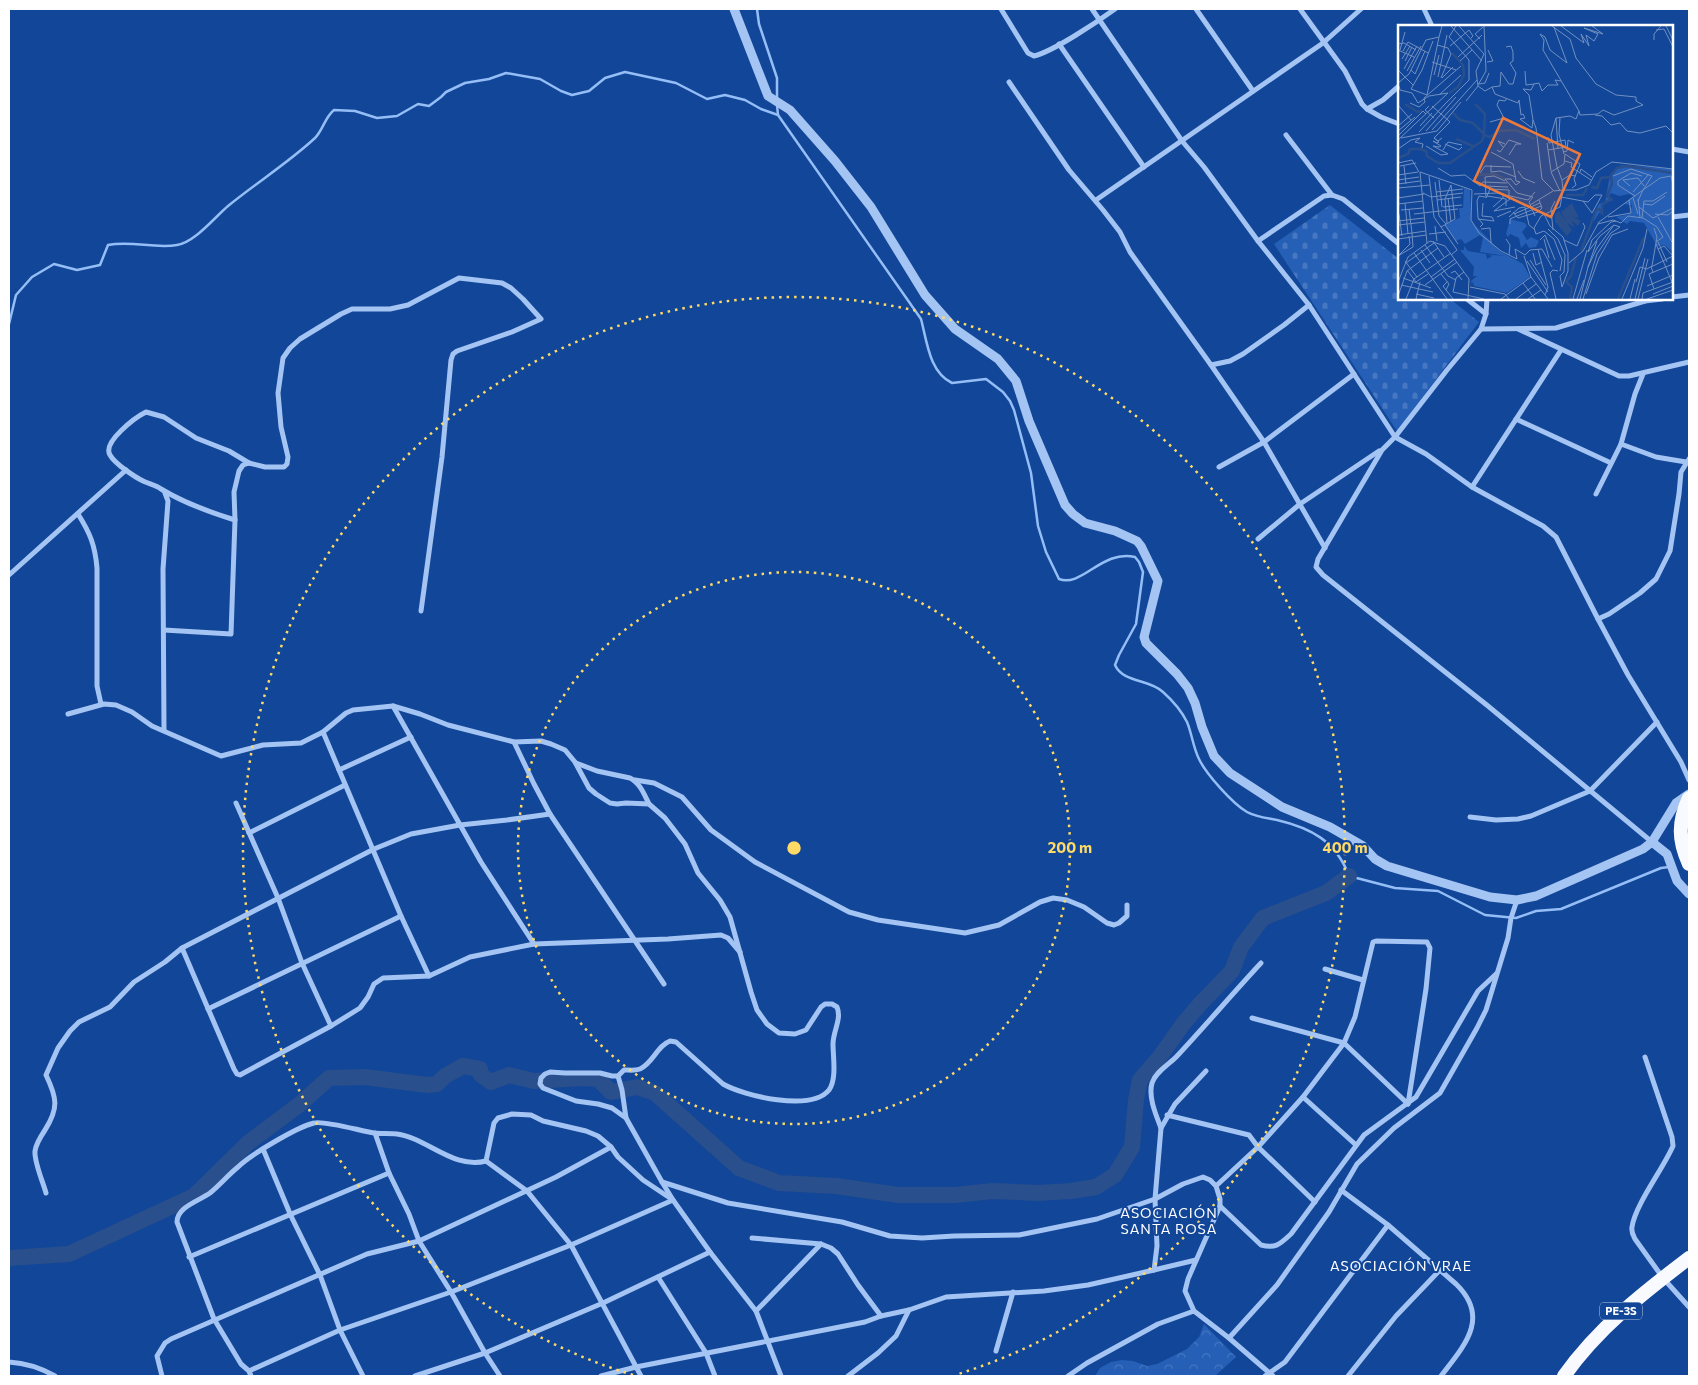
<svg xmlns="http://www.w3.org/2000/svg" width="1698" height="1385" font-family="Commissioner,sans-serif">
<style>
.forest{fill:url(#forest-crowns)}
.cemetery{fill:url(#cemetery-stones)}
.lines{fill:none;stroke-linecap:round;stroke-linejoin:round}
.stream{stroke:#95bef7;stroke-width:2.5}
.river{stroke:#294f8c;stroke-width:16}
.minor{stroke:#a4c4f3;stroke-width:5}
.tertiary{stroke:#a4c4f3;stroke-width:9}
.trunk{stroke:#f8faff;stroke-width:14}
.ring{fill:none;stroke:#ffda66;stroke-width:2.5;stroke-dasharray:2.5 5}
.labels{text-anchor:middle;stroke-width:4;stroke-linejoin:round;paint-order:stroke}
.shield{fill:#124698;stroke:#b8c8e0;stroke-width:1}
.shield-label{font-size:11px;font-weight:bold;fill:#fff}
.neighbourhood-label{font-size:14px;letter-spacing:1px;fill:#fff;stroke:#124698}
.inset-river{fill:none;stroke:#294f8c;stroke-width:2.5}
.inset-road{fill:none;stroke:#7190c1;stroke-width:1}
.view{fill:#ed7a3d;fill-opacity:0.15;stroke:#ed7a3d;stroke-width:2.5}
.inset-edge{fill:none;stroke:#fff;stroke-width:2.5}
.centre{fill:#ffda66;stroke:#124698;stroke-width:2.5}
.ring-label{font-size:15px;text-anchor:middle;font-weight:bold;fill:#ffda66;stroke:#124698;stroke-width:4;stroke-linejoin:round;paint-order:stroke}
</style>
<defs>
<pattern id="forest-crowns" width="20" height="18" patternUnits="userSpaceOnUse" patternTransform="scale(1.25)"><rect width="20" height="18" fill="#255fb6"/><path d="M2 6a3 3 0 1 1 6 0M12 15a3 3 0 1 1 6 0" fill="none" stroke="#4677c1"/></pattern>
<pattern id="cemetery-stones" width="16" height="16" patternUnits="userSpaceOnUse" patternTransform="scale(1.25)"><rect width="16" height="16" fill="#255fb6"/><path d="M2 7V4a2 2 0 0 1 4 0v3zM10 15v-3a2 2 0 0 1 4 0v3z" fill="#4677c1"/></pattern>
</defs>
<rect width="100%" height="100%" fill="#124698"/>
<polygon class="forest" points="1204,1324 1236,1357 1215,1376 1095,1376 1100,1368 1111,1362 1122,1360 1133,1361 1147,1366 1157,1364 1187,1349 1199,1337"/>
<polygon class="cemetery" points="1330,205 1399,259 1399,299 1450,299 1479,322 1397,431 1274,244"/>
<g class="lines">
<g class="stream">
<polyline points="757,9 759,24 777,78 777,99"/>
<path d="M777,105L778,115L921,319C927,341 929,372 952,383L986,379L1003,392L1010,401L1014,410L1031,473L1038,526L1046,552L1059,579C1082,588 1102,549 1135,557L1139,562L1143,572L1136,624L1119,655L1115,665C1123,683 1150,679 1163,692C1172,700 1182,712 1187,722C1192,734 1193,747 1199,759C1206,774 1233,804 1247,812C1256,817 1267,818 1277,820C1311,828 1336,841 1349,876L1395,888L1438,891L1485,915L1516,918L1536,911L1561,909L1661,868L1669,867"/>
<path d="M9,324L16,295L32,277L54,264L77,270L100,265L108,245C131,240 154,249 177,245C195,242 214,218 228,206C256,183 288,163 315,138C323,130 325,117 334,110L355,111L377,118L397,116L418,104L429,106L441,97L446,92L465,83L489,79L506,73L540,79L561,91L572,95L589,91L605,78L625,72L676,83L707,99L725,95L745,100L761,109L778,115"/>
</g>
<polyline class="river" points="9,1258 69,1254 194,1196 248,1143 300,1104 329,1078 365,1077 427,1085 437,1084 445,1076 463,1066 480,1069 481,1075 491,1082 509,1075 534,1081 582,1078 598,1079 611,1092 637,1087 655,1093 739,1168 779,1183 836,1186 898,1195 955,1195 993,1191 1038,1193 1071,1191 1096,1187 1115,1175 1132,1147 1136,1100 1140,1080 1159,1058 1183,1024 1201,1003 1232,971 1241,947 1263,918 1326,893 1349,876"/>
<g class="minor">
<path d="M1001,9L1028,53L1034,56C1054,51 1097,22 1115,9"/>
<polyline points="1092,9 1182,141 1204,167 1258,241 1309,305 1395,437 1426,454 1472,487 1543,526 1556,537 1598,619 1609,614 1640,593 1656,579 1670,551 1679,494 1681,472 1689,459"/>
<polyline points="1196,9 1253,91"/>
<polyline points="1300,9 1345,71 1362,104 1367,109 1381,117 1399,124"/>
<polyline points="1424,9 1432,26"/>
<polyline points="1059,44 1144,167"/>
<polyline points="1009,82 1069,170 1103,210 1120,232 1130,252 1211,365 1264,442 1325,548"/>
<polyline points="1367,109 1383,100 1399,86"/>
<polyline points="1286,135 1332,195"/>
<polyline points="1672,149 1689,152"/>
<polyline points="1096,200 1323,43 1361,9"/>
<polyline points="1672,217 1689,215"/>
<polyline points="1258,241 1324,196 1332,195 1343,199 1399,244"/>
<polyline points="1672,297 1689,295"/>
<polyline points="1467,299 1486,314"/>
<polyline points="1487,299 1486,314 1481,329 1447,370 1395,437 1382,450 1318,559 1316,567 1323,575 1488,706 1652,842"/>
<polyline points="1644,300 1645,301 1662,299"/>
<polyline points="1481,329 1556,328 1645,301"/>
<polyline points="1518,329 1619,376 1629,376 1689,362"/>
<polyline points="1211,365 1230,361 1243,354 1284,325 1309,305"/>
<polyline points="1643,374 1635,394 1621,444 1656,457 1686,462"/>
<polyline points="1516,419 1611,463"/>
<polyline points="1219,467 1264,442 1354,374"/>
<polyline points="1472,487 1561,350"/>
<polyline points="1596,494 1621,444"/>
<path d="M78,514C90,533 95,545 97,568V686L101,704"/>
<path d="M235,520C209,512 184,503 161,489C156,485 149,484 143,481C135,477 115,464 110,455C102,442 136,417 146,412L164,417L196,438L229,451L249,463"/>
<polyline points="1258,539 1300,504 1379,451"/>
<polyline points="9,575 126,470"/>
<polyline points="1598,619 1628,675 1681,762 1689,780"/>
<polyline points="164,630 231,634 235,520 234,492 239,471 243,465 249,463 265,467 284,467 287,464 288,457 281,427 278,393 283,358 290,348 300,339 341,314 352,309 390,309 408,305 459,278 502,283 511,288 523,299 541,319 512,332 457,351 453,354 451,360 442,457 421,611"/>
<polyline points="393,706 481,862 534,944"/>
<path d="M68,714L104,704L116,705L132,712L152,726L221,756L263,745L301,743L323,732L346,713L353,710L393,706L420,714L448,725L514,742L541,741L551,744L565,750L575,762L589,788L596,794L610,803L617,804L626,803L649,804L665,818L685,844L698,873L720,900L730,917L751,992L757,1010L767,1024L779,1033L795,1034L806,1030L821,1007L825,1004H832L837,1007C842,1019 833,1031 833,1044C833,1057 837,1079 829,1090C811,1112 744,1096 723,1084L676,1042L670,1041C657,1046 653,1063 640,1069C635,1071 629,1070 624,1070L618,1076H612L600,1073H565L550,1072L545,1074L541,1078L540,1084L543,1088L576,1101L598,1104L612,1108L626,1118L662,1182L728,1203L842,1222L890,1236L922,1238L954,1236L1019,1235L1097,1219L1155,1199L1183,1184L1203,1177L1210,1180L1216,1186L1220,1199V1206L1188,1279L1185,1291L1194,1311L1229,1338L1273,1376"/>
<polyline points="164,730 163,569 168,501 165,493"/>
<polyline points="323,732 401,916 429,976"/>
<polyline points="514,742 534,784 550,814 664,984"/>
<path d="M576,763L597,771L630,778C640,783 644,794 649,804"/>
<polyline points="339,770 411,737"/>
<polyline points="635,780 654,783 682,797 711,830 755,862 849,912 878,920 965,933 999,925 1040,902 1053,898 1067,900 1084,907 1107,923 1114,925 1119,923 1127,916 1127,905"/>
<polyline points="236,803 278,898 302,963 331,1026"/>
<polyline points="1470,817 1496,820 1518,819 1531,816 1590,791 1657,722"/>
<polyline points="249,833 345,785"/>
<polyline points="182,948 234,1069 237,1074 240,1075 331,1026 360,1008 368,997 374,984 383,978 429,976 470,957 534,944 668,939 721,935 728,938 740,952"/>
<polyline points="1325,969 1363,980"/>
<polyline points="208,1009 401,916"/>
<polyline points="1252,1018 1344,1043 1408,1104"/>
<path d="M1645,1057L1672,1137L1673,1146C1663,1169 1635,1205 1632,1227C1631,1232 1633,1235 1635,1239L1663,1278L1689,1307"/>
<polyline points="618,1076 622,1090 626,1118"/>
<polyline points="1303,1097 1356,1145"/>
<polyline points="1167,1115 1249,1135 1258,1147 1315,1202"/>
<path d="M1161,1128C1156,1115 1148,1097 1152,1083C1156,1071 1170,1064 1178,1055C1206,1025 1233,993 1261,963"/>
<polyline points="375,1133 389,1173 409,1214 419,1241 451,1292 485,1353 500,1376"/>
<polyline points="263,1149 291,1216 320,1275 340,1330 363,1376"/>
<polyline points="486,1161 527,1191 571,1245 641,1376"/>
<polyline points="662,1182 673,1200 710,1252"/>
<polyline points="1216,1186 1258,1147 1303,1097 1344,1043 1355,1017 1373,942 1376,941 1427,942 1430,948 1426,989 1408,1104"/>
<path d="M1341,1190L1388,1225L1456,1284C1491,1318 1464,1346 1441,1376"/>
<path d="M46,1193C43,1182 34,1162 35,1151C36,1144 41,1136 45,1130C59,1108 57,1098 46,1075L58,1048L70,1031L79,1022L110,1007L134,982L165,962L182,948L374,849L411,834L460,825L507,820L550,814"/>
<path d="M1220,1206L1261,1245C1276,1249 1280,1244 1291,1234L1364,1135L1416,1097L1478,991L1496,974"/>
<polyline points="752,1238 821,1244 831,1248 838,1254 858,1285 881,1316"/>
<polyline points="189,1257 389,1173"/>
<polyline points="1154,1270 1196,1260"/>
<polyline points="658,1277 706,1353 715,1376"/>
<polyline points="756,1311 821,1244"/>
<polyline points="1229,1338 1277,1285 1329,1212 1357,1164 1394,1128 1440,1093 1477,1028 1486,1010 1508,938 1511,918 1517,900"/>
<polyline points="996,1351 1013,1292"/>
<path d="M9,1362C25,1363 41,1368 55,1376"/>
<polyline points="249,1371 340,1330 451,1292 571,1245 673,1200 643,1180 618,1157 611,1147 598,1136 586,1131 543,1121 531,1115 512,1114 498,1118 494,1123 486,1161"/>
<polyline points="162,1376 157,1356 165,1343 171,1339 367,1254 419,1241 556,1177 611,1147"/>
<path d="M251,1376L249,1371L241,1364L214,1319L177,1222C177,1207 199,1201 210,1193C220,1185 228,1175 238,1167C250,1155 297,1127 314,1123C323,1120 361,1131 374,1133C381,1134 389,1133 397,1134C427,1138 454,1170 486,1161"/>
<polyline points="415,1376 485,1353 603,1303 710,1252 756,1311 781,1376"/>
<polyline points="601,1376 636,1367 865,1322 881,1316 909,1310 946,1297 1044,1291 1088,1285 1154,1270 1157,1246 1155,1199 1161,1128 1175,1104 1206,1071"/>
<polyline points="848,1376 878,1353 896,1336 909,1310"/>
<polyline points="1068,1376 1087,1363 1158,1324 1194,1311"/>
<polyline points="1265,1376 1285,1362 1388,1225"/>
<polyline points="1348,1376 1396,1316 1439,1271"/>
</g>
<g class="tertiary">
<polyline points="734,9 768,96 790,110 835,161 871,207 925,295 955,329 998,359 1016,381 1029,421 1065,505 1073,514 1085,523 1115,531 1137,541 1141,546 1158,581 1144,637 1146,643 1177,674 1188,688 1195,703 1202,727 1214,756 1230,773 1282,807 1330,827 1363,846 1375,859 1387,866 1490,897 1517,900 1536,896 1643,849 1652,842 1676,803 1689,794"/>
<polyline points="1652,842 1667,854 1677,881 1689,894"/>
</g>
<g class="trunk">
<path d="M1689,798C1678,822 1678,840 1689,864"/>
<path d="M1564,1376C1598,1328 1643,1293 1689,1258"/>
</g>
</g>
<g class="ring">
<circle cx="794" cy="848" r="276"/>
<path d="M633 1375A551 551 0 1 1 955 1375"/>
</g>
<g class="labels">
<rect class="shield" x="1600" y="1302.5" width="42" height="17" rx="4"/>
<g class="shield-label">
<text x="1621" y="1315">PE-3S</text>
</g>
<g class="neighbourhood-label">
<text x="1169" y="1218">ASOCIACIÓN<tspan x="1169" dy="16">SANTA ROSA</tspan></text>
<text x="1401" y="1271">ASOCIACIÓN VRAE</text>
</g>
</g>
<g transform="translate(1398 25)">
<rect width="275" height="275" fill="#124698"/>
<path d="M66,163L72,165L73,187L62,193L61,183H65Z" fill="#255fb6"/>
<path d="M223,140L275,144V227L266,220L259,221L246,198L232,196L229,199L218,192L232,189L234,180L226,179L235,171L231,169L221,171L213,168L211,171L215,175L204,180L205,188H201L196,196L193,195L201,179L207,177L212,150ZM112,194L127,198L129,201L124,207L129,215L133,212L141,216L138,222L131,223L128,218L123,223L121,213L112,209L110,212L108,209Z" fill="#255fb6"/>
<path d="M73,187V196L103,227L125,239L132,252L109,268L76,261L75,256L74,260L73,256L79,251H75L76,242L62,225H66V221L70,226L88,229L89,234L94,231L89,229L95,230V233V230L107,231L82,227L85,213L82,210L67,219L63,214L58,216L47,200Z" fill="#255fb6"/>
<path d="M174,178L181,193L175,192L183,196L180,201L174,196L177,203L169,198L163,187ZM161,186L174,205L169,211L157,197V189Z" fill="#294f8c"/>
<path class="inset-river" d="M51,68L60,62L66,50L65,40L54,28M7,79L20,87L24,85M77,79L87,89L86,108M55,88L62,95L75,98L87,110M58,114L75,121M0,133L10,129L12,124H22L28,126L29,131L40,138H52L84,116L86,110L92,112L101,106L118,105L137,114M78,150L97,149L107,154M193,162L199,163L203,153L212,152M168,170H185L189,163M183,226L198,185L201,184L204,188V180L213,174L209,171L214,159L213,150L219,143L228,141L275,148M172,274L174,262L168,257L173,251L178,232M220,274L246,212"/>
<path class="inset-road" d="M53,1L84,36M61,1L86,29M154,1L172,14L178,33L198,59L218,70L238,72V76L245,80L216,90L205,85L200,89L182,90L181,86L178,94L172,91L158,93L153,110L159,142L164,155L172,150L178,151M163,1L186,18L183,9L191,21L188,10L196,16L200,9L186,3L205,9L194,1M268,1L275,15M156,2L169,38L152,25L147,12L142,9L146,15L145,25L181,86M258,5L266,4L275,22M82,14L77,9L85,2M256,15V9L263,1M0,19L6,18L18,25M39,20L50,23L53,29L43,53M52,21L71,5L75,11L73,13M0,25L16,32M2,25L7,7M5,26L10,17L30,28M86,29L78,46L80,61L87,66L94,62L97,69L120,78L121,75L123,90L125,89L127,93L122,94L134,103L135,95L138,103L144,154L156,166L165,165L164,155M60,32L84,10M4,34L12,21M7,36L14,22M62,36L74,25M34,37L58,45M89,37L95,36L90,25M6,44L19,21M0,45L15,60M13,45L17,49L27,26M9,46L23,21M127,46L128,60L136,59L133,65L125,64L131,70L135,95M36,50L41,30M40,52L49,10M44,53L55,42M0,58L11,49L28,15L41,12L44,1M81,59L87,58L91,48M136,59L141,58L144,66L150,60H160L157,55L163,56M80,60L88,46L86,1M1,61L2,65L14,68L20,78L31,71L50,68M94,62L102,61L103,47L111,59H115L118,48L112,38L115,36V27L113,21L108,22M29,70L13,64L24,45L35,16M29,70L41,12M41,70L63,50M68,76L80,61M27,77L26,73L63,41M12,78L21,82L27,77M0,80L13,95M31,81L27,85L36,93M34,81L52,97L36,113L40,116L44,113M45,81L71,55V35L51,12L58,1M197,90L204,91L213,100L222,98L229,106L242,108L268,101L275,108M162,92L161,109L166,129M158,93L160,124M92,97L106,93L99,80L101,75L107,76L109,73M0,101L14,89M22,101L34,88M34,105L79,55M0,106L17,92M28,106L58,72M21,107L47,79M0,111L25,86L28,89M150,112L151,118L167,115L168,122L150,125M3,113L39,106L63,77M0,115L50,68M149,118L153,146M47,119L61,125L64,122M28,121L43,130L50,129L35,121L41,122L43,121L35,116L39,118L41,117L36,113M105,122L100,116L107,119M0,124L13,115L22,113L17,117L25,119L24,123M45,125L50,117L64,120M99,125L102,127L111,115L123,119M93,127L115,139L118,156L122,157L118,160L113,154H107L119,168L135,172L131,177L137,191M165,127L169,126L170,115L176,118M111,130L118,119H123M167,136L174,138L173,142L193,155M0,138L14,135L21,147M93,140V147L102,146L118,152M2,141L18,138M6,141L8,159M40,143L53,151L67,150L82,161L85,157L109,158M120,146L125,153L137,158M182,147L183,144L194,152M82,148L87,141L113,142M0,150L20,147M31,151L36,192L59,225L53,230M0,155L21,152M41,155L44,182M37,157L41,191L48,199M0,159L22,156M87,161L110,162M232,161L225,155L240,153L246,161M0,163L32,160M92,164L88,173L87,152L96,151L107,156M92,164L111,165V174M162,166L153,147L166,139L167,129L182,139L176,154L178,160L174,163M38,167L65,164M235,167L251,149M25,168L33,172L65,168M76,169L99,168L130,175L137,167M89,171L108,174V181M237,171L220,160V156L233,148L244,151M163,172L190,177L197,170H204M0,173L26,169M50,173L53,197M235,173L240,189M240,174L242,192M39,175L63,172M185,176L194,188L204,170M240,176L245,165L262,153L273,151L275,159M7,178L10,209M0,179L25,176M246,179L254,180L267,171M132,180L155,166M45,182L64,180M95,182L105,173V168M241,182L255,193L275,183M11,184L14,208M3,185L25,183M96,186L112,174M96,186L117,182M115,187L120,193L140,187L144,183L141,175M1,189L4,211M16,189L60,184M116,189L142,178M146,189L152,201L165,212L170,228V246L164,262L162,251L166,247L167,230L160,214L150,204M257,189L270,190L275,186M99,192L113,186M111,192L121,183L127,182L131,200L136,204M210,192L233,188L231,175M260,192L274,217M244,193L246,176H255L269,167M80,194L96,196L94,192L84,191L85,178M0,196L26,193M49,198L47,174L53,160M112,199V194L143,181M200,199L215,195L223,198L230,191L245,193L259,202L265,212L258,217M0,200L27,197M47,200L60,219M37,201L39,216M43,202L57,194L53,160M82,202L85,199L80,193L79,176L81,171L87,172M83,204L92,203L93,218M155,205L153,184L157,176M31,209L48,207M0,210L28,206M0,214L28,210M108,214L112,220L111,230M146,214L151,233M142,215L147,210L157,235M166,215L179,221L187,202L185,198M32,216L47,221L71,254L70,274M35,216L46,232M199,216L190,242L199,223L216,200L202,211L190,227L194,215L213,197L218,196M260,217L269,237M29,218L22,147L74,165L73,195L81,208L103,226L119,234L117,224L127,230L132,225L144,224L154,242M258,219L274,257M27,220L50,251L58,255M140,224L150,262L147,270M260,224L266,221L275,231M23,225L32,238M16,228L49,274M135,228L138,240L144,237M0,231L15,222L14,208M0,231L12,219L11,211M126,231L133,252L150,274M132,235L148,260M7,236L19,252M129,236L150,267M8,238L36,218M171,238L185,226L201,197L245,165L254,151L233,144L215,151M9,245L18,257L30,249M162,246L164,235L156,214L146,206L138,209L136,203L143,191L162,182L165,165H178L191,160L198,147L214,137L275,144M255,247L253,242L275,231M53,248L57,246L64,255M43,249L51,259L48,265M33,252L57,234M5,253L33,263M0,257L10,232L32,216M49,257L45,261L55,274M238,257L242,242L249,244L254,241L259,212L256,203M125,258L137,274M3,260L35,267M27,260L59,237M249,261L275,250M72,262L107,269L111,274M256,264L251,249L275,239M55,267L86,274M55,267L58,253L66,247M18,269L36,273M188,269L201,233L214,210L230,204M255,269L275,261M0,271L9,246L40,223M8,274L16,254L53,228M18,274L22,257M103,274L133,252M118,274L138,259M130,274L143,265M158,274L152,248L155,245L160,246M175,274L189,225M179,274L186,255M182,274L190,242M185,274L199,229L213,208L222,202L216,200M224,274L245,223L249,204M232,274L237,254M237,274L247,233M240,274L250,234M244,274L245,268L275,257M249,274L275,265"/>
<path class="view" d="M105,93L182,129L153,192L76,156Z"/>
<rect width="275" height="275" class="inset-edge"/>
</g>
<circle cx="794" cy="848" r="8" class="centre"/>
<g class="ring-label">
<text x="1070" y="853">200 m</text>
<text x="1345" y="853">400 m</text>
</g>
<rect width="1698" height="1385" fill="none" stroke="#ffffff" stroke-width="20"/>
</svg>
